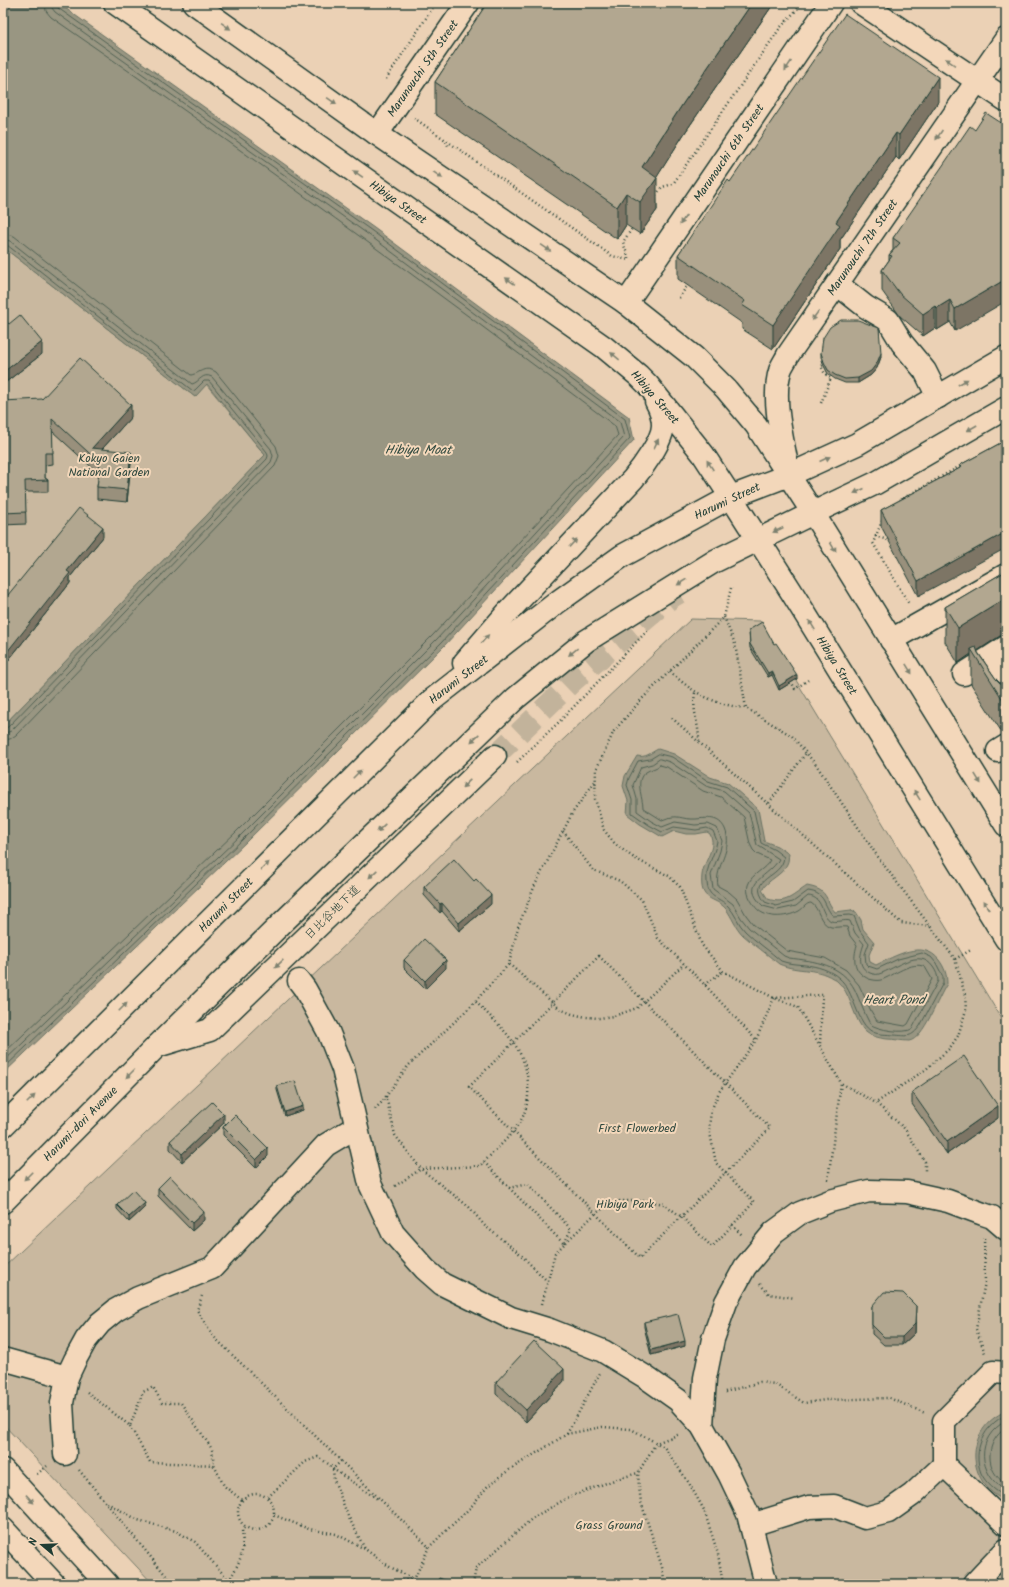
<svg xmlns="http://www.w3.org/2000/svg" width="1009" height="1587" font-family="Kalam,'Klee One',sans-serif">
<style>
.green{fill:#c9b89f;stroke:#747a6a}
.water{fill:#999682;stroke:#687263}
.lines{fill:none;stroke-linecap:round;stroke-linejoin:round}
.shore{stroke:#506153;stroke-width:1}
.major-tunnel{stroke:#c2b39b;stroke-width:22;stroke-dasharray:22 11;stroke-linecap:butt}
.minor-casing{stroke:#1f3d34;stroke-width:25}
.major-casing{stroke:#1f3d34;stroke-width:25}
.highway-casing{stroke:#1f3d34;stroke-width:25}
.path{stroke:#1f3d34;stroke-width:2.5;stroke-dasharray:1 3;stroke-linecap:butt}
.minor{stroke:#f3d7ba;stroke-width:22}
.major{stroke:#f3d7ba;stroke-width:22}
.highway{stroke:#f3d7ba;stroke-width:22}
.wall{fill:#99907c;stroke:#1f3d34}
.shaded-wall{fill:#7d7565;stroke:#1f3d34}
.building{fill:#b2a790;stroke:#1f3d34}
.oneway{fill:#7e8270}
.labels{text-anchor:middle;stroke-width:4;stroke-linejoin:round;paint-order:stroke}
.street-label{font-size:12px;fill:#1f3d34;stroke:#f3d7ba}
.park-label{font-size:12px;fill:#30493f;stroke:#f3d7ba}
.water-label{font-size:13px;font-style:italic;fill:#314a40;stroke:#f3d7ba}
</style>
<rect width="100%" height="100%" fill="#ebd1b5"/>
<filter id="ink" filterUnits="userSpaceOnUse"><feTurbulence type="fractalNoise" baseFrequency=".025" numOctaves="2"/><feDisplacementMap in="SourceGraphic" scale="8" xChannelSelector="R" yChannelSelector="G"/><feConvolveMatrix kernelMatrix="1 2 1 2 8 2 1 2 1" color-interpolation-filters="sRGB"/></filter>
<g filter="url(#ink)">
<g class="green">
<polygon points="3,247 195,397 206,384 265,455 3,726"/>
<polygon points="691,619 760,621 1006,1026 1006,1584 153,1584 3,1424 3,1268"/>
</g>
<g class="water">
<polygon points="3,3 58,3 374,228 629,417 634,440 444,646 246,842 3,1074 3,726 265,455 207,384 195,397 3,247"/>
<path d="M658,749L674,754L710,777L728,783L758,809L764,841L777,846L789,854C788,857 789,861 787,864C783,875 768,879 762,890L768,899C786,905 793,895 807,886C829,890 824,898 835,912L851,910L856,912L861,920L863,929L874,942L869,955L870,962L876,965C895,956 923,939 939,960C945,968 947,975 947,984C938,997 924,1039 909,1041C902,1041 894,1039 887,1039C879,1038 868,1036 863,1029C852,1014 851,993 837,981C817,966 799,973 779,964C767,954 754,945 743,935C735,927 732,917 726,909C715,896 699,903 702,875C704,860 717,848 710,834L707,832L696,834H686L674,831L662,837L640,824L627,814L628,801L623,786L625,776L637,756C646,758 650,753 658,749Z"/>
<path d="M1006,1411V1501C965,1483 964,1429 1006,1411Z"/>
</g>
<g class="lines">
<g class="shore">
<path d="M3,233L14,236L191,375C201,373 204,365 216,372L276,446L279,456L275,466L16,735L10,739L3,740"/>
<path d="M3,239L10,241L192,384C200,382 202,372 212,377L271,449L273,456L271,462L11,731L3,734"/>
<polyline points="3,244 7,245 193,391 195,390 204,381 209,381 267,452 268,456 267,459 8,727 3,729"/>
<path d="M659,754L672,757L708,781L727,787L754,811L761,843L775,850L784,857C782,879 746,877 765,902L776,906L793,902L808,891C826,893 823,905 833,916L850,915L854,916L860,931L869,943L865,954L866,964L868,966L877,969L898,959L922,953L931,957L936,963L943,977V983L920,1026C911,1038 908,1036 894,1035C887,1034 879,1035 873,1032C856,1024 855,991 839,978C830,970 817,966 805,965C797,964 789,964 781,961C770,951 756,942 745,931C738,924 735,913 728,906C718,896 708,899 707,882C705,867 715,855 717,841L713,831L707,828L696,830L674,827L662,832L649,825L632,813V800L627,785L629,778L638,761L650,759Z"/>
<path d="M660,759L670,762L706,786L724,791L749,813L757,845L779,859C770,877 738,882 763,906L778,910L796,906L808,896C824,897 820,915 831,921C837,923 845,919 850,921L855,933L864,944C860,955 857,967 870,973C873,974 876,975 879,974C895,969 919,947 933,967C936,971 938,976 938,981L912,1029C904,1034 878,1030 870,1024C864,1013 860,1001 855,990C842,964 814,961 789,958L784,956L749,928L741,918L733,904L713,889L711,875L720,851L722,841L717,828L708,824L695,825L675,822L662,827L651,821L637,811V799L633,785L641,767L652,764Z"/>
<path d="M660,765L667,767L703,791L721,797L744,817L750,844L753,850L757,854L770,860C765,870 752,873 748,885C746,893 750,899 754,905C763,920 786,918 799,911C804,908 806,903 811,903C820,908 818,923 831,927C836,928 842,926 847,927L850,936L857,945C853,959 853,972 869,979C873,980 877,981 881,980C893,976 912,960 925,967L932,979L908,1024L905,1026L877,1021L871,1011L859,985L846,970L825,958L787,951L753,924L746,915L737,899L729,892L718,886C714,866 734,850 725,829C719,816 707,818 696,819C680,820 679,813 662,820L643,808C643,798 634,779 646,772C650,769 656,769 660,765Z"/>
<path d="M3,1054L236,832L433,635L618,435L615,426C430,286 242,149 51,17L46,11L45,3"/>
<polyline points="3,1062 240,836 437,639 624,437 620,422 369,235 55,12 52,8 51,3"/>
<polyline points="3,1069 243,839 441,643 630,438 625,419 372,231 58,8 56,3"/>
<path d="M1006,1415C984,1425 972,1450 981,1473C986,1484 996,1491 1006,1497"/>
<path d="M1006,1421C975,1437 977,1474 1006,1491"/>
<path d="M1006,1428C985,1441 984,1471 1006,1484"/>
</g>
<polyline class="major-tunnel" points="495,756 574,680 672,597 679,593"/>
<g class="minor-casing">
<g id="minor">
<polyline points="861,3 1006,100"/>
<path id="s1" d="M377,134L468,3"/>
<polyline points="837,284 866,307 888,320 902,343 925,371 938,397"/>
<path id="s2" d="M626,303L831,3"/>
<path id="s3" d="M789,475C784,446 771,400 780,371C781,366 786,360 788,355L1006,39"/>
<polyline points="891,640 1006,575"/>
<polyline points="1006,668 988,680 1006,706"/>
<polyline points="964,674 1006,647"/>
<polyline points="998,751 1006,746"/>
<polyline points="299,981 305,989 328,1031 343,1069 370,1184 393,1233 425,1269 442,1284 511,1318 550,1330 603,1351 644,1376 678,1400 702,1426 729,1474 748,1514 766,1584"/>
<polyline points="3,1359 67,1377"/>
<polyline points="1006,1373 993,1372 944,1421 944,1465 1006,1524"/>
<polyline points="702,1426 705,1378 713,1339 726,1302 745,1267 774,1232 800,1213 830,1201 869,1191 907,1192 948,1201 983,1214 992,1217 1006,1229"/>
<polyline points="65,1454 62,1403 67,1377 75,1360 86,1340 100,1323 116,1310 138,1298 212,1268 326,1145 356,1127"/>
<polyline points="751,1525 809,1507 834,1506 865,1518 888,1512 912,1495 944,1465"/>
<polyline points="974,1584 1006,1550"/>
</g>
</g>
<g class="major-casing">
<g id="major">
<path id="s4" d="M1006,357L857,444L789,475L731,497L791,591L1006,939"/>
<polyline points="1006,408 876,483 813,513 1006,825"/>
<polyline points="157,1046 210,1030 495,756"/>
<polyline points="3,1470 107,1584"/>
<polyline points="3,1529 54,1584"/>
</g>
</g>
<g class="highway-casing">
<g id="highway">
<path d="M464,663L508,612L633,479C643,467 663,440 663,425C663,416 660,408 656,401"/>
<path id="s5" d="M3,1126L432,700L559,601L622,556L731,497L703,454L648,385L639,376L604,347L115,3"/>
<path id="s6" d="M3,1202L157,1046L284,921L516,698L586,641L715,561L813,513L756,425L726,389L694,357L626,303L377,134L194,3"/>
</g>
</g>
<g class="path">
<polyline points="386,79 436,3"/>
<polyline points="414,118 612,256 629,260 623,242 633,227"/>
<polyline points="446,141 449,148"/>
<polyline points="656,195 662,187 673,184 780,28 800,6"/>
<polyline points="679,298 689,283"/>
<polyline points="821,403 831,378 825,374 821,366 826,364"/>
<polyline points="900,500 962,465"/>
<polyline points="882,521 873,543 909,604"/>
<polyline points="875,536 891,541"/>
<polyline points="731,588 724,617 641,700 614,731 596,770 595,799 604,830 615,844 634,858 669,876 680,887 702,945 723,971 774,998 798,1007 841,1083 876,1103 905,1129 925,1162 925,1173"/>
<polyline points="724,617 735,644 746,708 792,736 817,766 880,860 955,959 965,995 966,1010 958,1036 949,1049 925,1070 876,1103"/>
<path d="M670,671C692,693 715,705 746,708"/>
<polyline points="791,681 795,689 808,680"/>
<path d="M695,693C692,712 699,723 699,741"/>
<polyline points="672,718 901,923 930,926"/>
<polyline points="517,762 558,723 648,630"/>
<polyline points="769,803 806,753"/>
<polyline points="563,831 593,870 620,881 642,900 658,938 705,985 756,1040"/>
<polygon points="599,956 770,1128 640,1258 469,1087"/>
<polyline points="955,959 971,950"/>
<polyline points="509,964 560,1009 572,1014 586,1017 599,1018 614,1016 637,1008 684,964"/>
<polyline points="705,985 723,971"/>
<polyline points="386,1096 395,1135 421,1169 469,1207 485,1226 519,1253 547,1281"/>
<polyline points="375,1109 382,1102 408,1066 469,1008 509,964 518,927 535,885 573,812 596,780"/>
<polyline points="484,1162 564,1244 571,1229 528,1184 509,1188"/>
<polyline points="828,1180 841,1083"/>
<path d="M395,1186L421,1169L480,1166C493,1152 511,1137 521,1120C527,1110 529,1096 528,1084C526,1046 500,1027 475,1001"/>
<polyline points="732,1225 743,1236"/>
<polyline points="984,1238 985,1282 976,1329 985,1353"/>
<polyline points="760,1284 769,1294 795,1298"/>
<polyline points="202,1296 197,1310 212,1335 429,1547"/>
<polyline points="542,1304 555,1253 595,1214 605,1207 620,1201 649,1201 664,1204 682,1217 712,1247 754,1202 716,1163 709,1128 711,1111 719,1092 756,1040 774,998 822,995 820,1045"/>
<polyline points="87,1392 130,1426 143,1392 153,1387 162,1403 181,1403 212,1449 214,1465 224,1486 242,1500"/>
<polyline points="725,1392 760,1382 775,1384 804,1403 826,1400 889,1398 925,1413"/>
<polyline points="130,1426 150,1462 214,1465"/>
<polyline points="567,1434 600,1373"/>
<polyline points="341,1461 333,1469 334,1480 348,1516 365,1549 390,1567 414,1579"/>
<polyline points="79,1470 173,1584"/>
<polyline points="37,1474 47,1466"/>
<circle cx="256" cy="1512" r="18"/>
<polyline points="268,1497 305,1462 318,1457 330,1465 333,1469 379,1500"/>
<polyline points="107,1503 138,1520 176,1531 195,1542 232,1584"/>
<polyline points="274,1515 309,1529 336,1534 365,1549"/>
<path d="M229,1581C241,1559 244,1555 242,1530L245,1527"/>
<polyline points="386,1584 414,1579"/>
<polyline points="412,1584 429,1547 470,1508 487,1487 509,1470 567,1434 602,1427 631,1429 664,1447 689,1483 704,1510 718,1554 723,1584"/>
<polyline points="473,1584 476,1568 534,1517 569,1497 617,1479 638,1473"/>
<polyline points="665,1584 662,1567 641,1502 639,1487 638,1473 656,1443 680,1434"/>
</g>
<use href="#minor" class="minor"/>
<use href="#major" class="major"/>
<use href="#highway" class="highway"/>
</g>
<g class="wall">
<polygon points="487,3 774,3 684,134 656,178 657,210 640,234 626,225 617,239 435,114 435,82"/>
<polygon points="938,102 899,160 896,157 840,240 840,249 773,349 742,329 742,323 678,279 678,255 730,182"/>
<polygon points="975,130 955,331 950,322 937,330 935,328 923,336 900,316 882,291 882,270 889,260 889,255 893,250 893,238"/>
<polygon points="3,318 9,324 42,354 6,382 3,378"/>
<polygon points="821,353 881,357 877,368 871,375 858,383 845,383 835,379 828,374 824,366 821,357"/>
<polygon points="3,401 131,417 102,449 131,463 127,502 97,499 97,487 99,474 52,431 53,464 45,465 45,478 48,480 48,492 25,492 26,524 3,525"/>
<polygon points="1006,440 918,596 881,526 881,510 960,468 960,465"/>
<polygon points="103,537 70,577 70,583 3,667 3,601"/>
<polygon points="1006,571 1006,635 1000,636 977,651 996,679 1000,683 1006,683 1006,648 1006,735 1003,734 971,684 971,654 958,663 945,642 945,607"/>
<polygon points="749,630 774,644 797,679 779,690 772,675 768,677 750,648"/>
<polygon points="424,887 491,904 459,931 442,911 440,913 424,895"/>
<polygon points="404,960 446,968 425,989 404,968"/>
<polygon points="277,1086 303,1110 285,1116 277,1090"/>
<polygon points="912,1092 998,1118 947,1154 912,1104"/>
<polygon points="224,1123 182,1162 170,1149 170,1141"/>
<polygon points="223,1127 268,1156 256,1168 223,1135"/>
<polygon points="158,1188 204,1220 192,1231 158,1196"/>
<polygon points="117,1205 145,1207 129,1222 117,1209"/>
<polygon points="872,1306 916,1314 915,1333 902,1345 884,1345 872,1334"/>
<polygon points="644,1322 685,1346 651,1355 644,1327"/>
<polygon points="564,1381 526,1422 496,1394 496,1382"/>
</g>
<g class="shaded-wall">
<polygon points="752,3 774,3 684,134 650,188 657,178 657,210 640,234 640,202 642,167 684,102"/>
<polygon points="938,77 938,102 899,160 899,135"/>
<polygon points="896,133 896,157 840,240 840,249 773,349 773,325 836,222"/>
<polygon points="626,193 626,225 617,239 617,207"/>
<polygon points="1006,279 1006,301 955,331 955,309"/>
<polygon points="950,300 950,322 937,330 937,308"/>
<polygon points="935,306 935,328 923,336 923,314"/>
<polygon points="42,342 42,354 6,382 6,370"/>
<polygon points="881,353 881,357 877,368 871,375 858,383 858,378"/>
<polygon points="131,405 131,417 94,458 92,448"/>
<polygon points="131,452 131,463 127,502 127,490"/>
<polygon points="103,527 103,537 70,577 70,583 3,667 3,657 67,571"/>
<polygon points="1006,532 1006,548 918,596 918,581"/>
<polygon points="1006,600 1006,635 1000,636 974,653 971,649 971,654 958,663 958,628 1000,602"/>
<polygon points="772,671 772,675 768,677 768,673"/>
<polygon points="797,675 797,679 779,690 779,686"/>
<polygon points="491,895 491,904 459,931 459,923"/>
<polygon points="442,903 442,911 440,913 440,904"/>
<polygon points="446,960 446,968 425,989 425,981"/>
<polygon points="303,1106 303,1110 285,1116 285,1112"/>
<polygon points="998,1106 998,1118 947,1154 947,1142"/>
<polygon points="224,1114 224,1123 182,1162 182,1154"/>
<polygon points="268,1148 268,1156 256,1168 256,1160"/>
<polygon points="145,1203 145,1207 129,1222 129,1217"/>
<polygon points="204,1212 204,1220 192,1231 192,1223"/>
<polygon points="916,1306 915,1333 902,1345 902,1337"/>
<polygon points="685,1341 685,1346 651,1355 651,1350"/>
<polygon points="564,1369 564,1381 526,1422 526,1410"/>
</g>
<g class="building">
<polygon points="487,3 752,3 684,102 642,167 657,178 640,202 626,193 617,207 435,82"/>
<polygon points="845,14 938,77 899,135 896,133 836,222 840,225 773,325 742,305 745,301 678,255 728,180 730,182"/>
<polygon points="986,113 1006,126 1006,279 955,309 950,300 937,308 935,306 923,314 900,294 882,270 892,256 889,255 900,243 893,238 970,126 975,130"/>
<polygon points="20,315 42,342 6,370 3,366 3,318 9,324"/>
<polygon points="841,320 858,320 879,328 881,353 877,363 871,371 858,378 845,379 835,375 828,370 824,362 821,353 823,338 830,327"/>
<polygon points="80,358 131,405 92,448 131,452 127,490 97,487 100,463 52,419 53,453 45,453 45,478 48,480 25,481 26,512 3,513 3,401 42,399"/>
<polygon points="1006,440 1006,532 918,581 881,510 962,467 960,465"/>
<polygon points="79,508 103,527 67,571 70,573 3,657 3,621 7,616 3,613 3,601"/>
<polygon points="1006,571 1006,600 1000,602 958,628 945,607"/>
<polygon points="762,622 774,644 776,643 797,675 779,686 772,671 768,673 750,644 749,630"/>
<polygon points="976,647 978,653 996,679 1000,683 1006,684 1006,700 1003,700 971,649"/>
<polygon points="454,859 474,881 476,879 491,895 459,923 442,903 440,904 424,887"/>
<polygon points="424,939 446,960 425,981 404,960"/>
<polygon points="964,1056 998,1106 947,1142 912,1092"/>
<polygon points="295,1081 303,1106 285,1112 277,1086"/>
<polygon points="212,1102 224,1114 182,1154 170,1141"/>
<polygon points="235,1115 268,1148 256,1160 223,1127"/>
<polygon points="170,1176 204,1212 192,1223 158,1188"/>
<polygon points="133,1190 145,1203 129,1217 117,1205"/>
<polygon points="884,1292 903,1293 916,1306 915,1324 902,1337 884,1337 872,1325 872,1306"/>
<polygon points="678,1314 685,1341 651,1350 644,1322"/>
<polygon points="534,1341 564,1369 526,1410 496,1382"/>
<polygon points="439,1578 455,1584 437,1584"/>
</g>
<defs><path id="oneway-solid" d="M-6-.8H1V-3.2L6.5 0L1 3.2V.8H-6Z"/></defs>
<g class="oneway">
<use href="#oneway-solid" transform="translate(226 26) rotate(35)"/>
<use href="#oneway-solid" transform="translate(950 62) rotate(-146)"/>
<use href="#oneway-solid" transform="translate(788 66) rotate(124)"/>
<use href="#oneway-solid" transform="translate(332 101) rotate(35)"/>
<use href="#oneway-solid" transform="translate(939 135) rotate(124)"/>
<use href="#oneway-solid" transform="translate(358 174) rotate(-145)"/>
<use href="#oneway-solid" transform="translate(438 175) rotate(34)"/>
<use href="#oneway-solid" transform="translate(683 220) rotate(124)"/>
<use href="#oneway-solid" transform="translate(546 248) rotate(34)"/>
<use href="#oneway-solid" transform="translate(510 281) rotate(-145)"/>
<use href="#oneway-solid" transform="translate(815 316) rotate(125)"/>
<use href="#oneway-solid" transform="translate(615 356) rotate(-141)"/>
<use href="#oneway-solid" transform="translate(963 382) rotate(-30)"/>
<use href="#oneway-solid" transform="translate(972 428) rotate(150)"/>
<use href="#oneway-solid" transform="translate(656 444) rotate(-64)"/>
<use href="#oneway-solid" transform="translate(825 459) rotate(-24)"/>
<use href="#oneway-solid" transform="translate(710 465) rotate(-123)"/>
<use href="#oneway-solid" transform="translate(859 491) rotate(155)"/>
<use href="#oneway-solid" transform="translate(778 530) rotate(155)"/>
<use href="#oneway-solid" transform="translate(573 543) rotate(-47)"/>
<use href="#oneway-solid" transform="translate(833 547) rotate(59)"/>
<use href="#oneway-solid" transform="translate(682 582) rotate(148)"/>
<use href="#oneway-solid" transform="translate(812 625) rotate(-122)"/>
<use href="#oneway-solid" transform="translate(485 639) rotate(-49)"/>
<use href="#oneway-solid" transform="translate(573 652) rotate(141)"/>
<use href="#oneway-solid" transform="translate(909 669) rotate(58)"/>
<use href="#oneway-solid" transform="translate(475 738) rotate(136)"/>
<use href="#oneway-solid" transform="translate(357 774) rotate(-45)"/>
<use href="#oneway-solid" transform="translate(978 779) rotate(58)"/>
<use href="#oneway-solid" transform="translate(466 784) rotate(136)"/>
<use href="#oneway-solid" transform="translate(917 795) rotate(-122)"/>
<use href="#oneway-solid" transform="translate(381 828) rotate(136)"/>
<use href="#oneway-solid" transform="translate(265 866) rotate(-45)"/>
<use href="#oneway-solid" transform="translate(373 874) rotate(136)"/>
<use href="#oneway-solid" transform="translate(986 905) rotate(-122)"/>
<use href="#oneway-solid" transform="translate(279 964) rotate(136)"/>
<use href="#oneway-solid" transform="translate(123 1007) rotate(-45)"/>
<use href="#oneway-solid" transform="translate(130 1074) rotate(135)"/>
<use href="#oneway-solid" transform="translate(31 1099) rotate(-45)"/>
<use href="#oneway-solid" transform="translate(28 1176) rotate(135)"/>
<use href="#oneway-solid" transform="translate(30 1499) rotate(47)"/>
</g>
</g>
<g class="labels">
<g class="street-label">
<text dy="4" stroke="none"><textPath href="#s1" startOffset="80">Marunouchi 5th Street</textPath></text>
<text dy="4" stroke="none"><textPath href="#s2" startOffset="182">Marunouchi 6th Street</textPath></text>
<text transform="translate(398 202) rotate(35)" y="4">Hibiya Street</text>
<text dy="4" stroke="none"><textPath href="#s3" startOffset="254">Marunouchi 7th Street</textPath></text>
<text transform="translate(655 397) rotate(49)" y="4">Hibiya Street</text>
<text transform="translate(727 501) rotate(-25)" y="4">Harumi Street</text>
<text dy="4" stroke="none"><textPath href="#s4" startOffset="508">Hibiya Street</textPath></text>
<text dy="4" stroke="none"><textPath href="#s5" startOffset="638">Harumi Street</textPath></text>
<text dy="4" stroke="none"><textPath href="#s5" startOffset="314">Harumi Street</textPath></text>
<text transform="translate(332 912) rotate(-44)" y="4">日比谷地下道</text>
<text dy="4" stroke="none"><textPath href="#s6" startOffset="110">Harumi-dori Avenue</textPath></text>
</g>
<g class="park-label">
<text x="109" y="462">Kokyo Gaien<tspan x="109" dy="14">National Garden</tspan></text>
<text x="637" y="1132">First Flowerbed</text>
<text x="625" y="1208">Hibiya Park</text>
<text x="609" y="1529">Grass Ground</text>
</g>
<g class="water-label">
<text x="418" y="454">Hibiya Moat</text>
<text x="894" y="1004">Heart Pond</text>
</g>
</g>
<rect width="1009" height="1587" fill="none" stroke="#f3d7ba" stroke-width="16"/>
<rect x="8" y="8" width="993" height="1571" fill="none" stroke="#1f3d34" stroke-width="1.5" filter="url(#ink)"/>
<g transform="translate(42 1545) rotate(289)" stroke="#f3d7ba" stroke-width="3" paint-order="stroke">
<path d="M0-3L7 15L0 10L-7 15Z" fill="#1f3d34"/>
<text y="-6" font-size="11" font-weight="bold" text-anchor="middle" fill="#1f3d34">N</text>
</g>
</svg>
